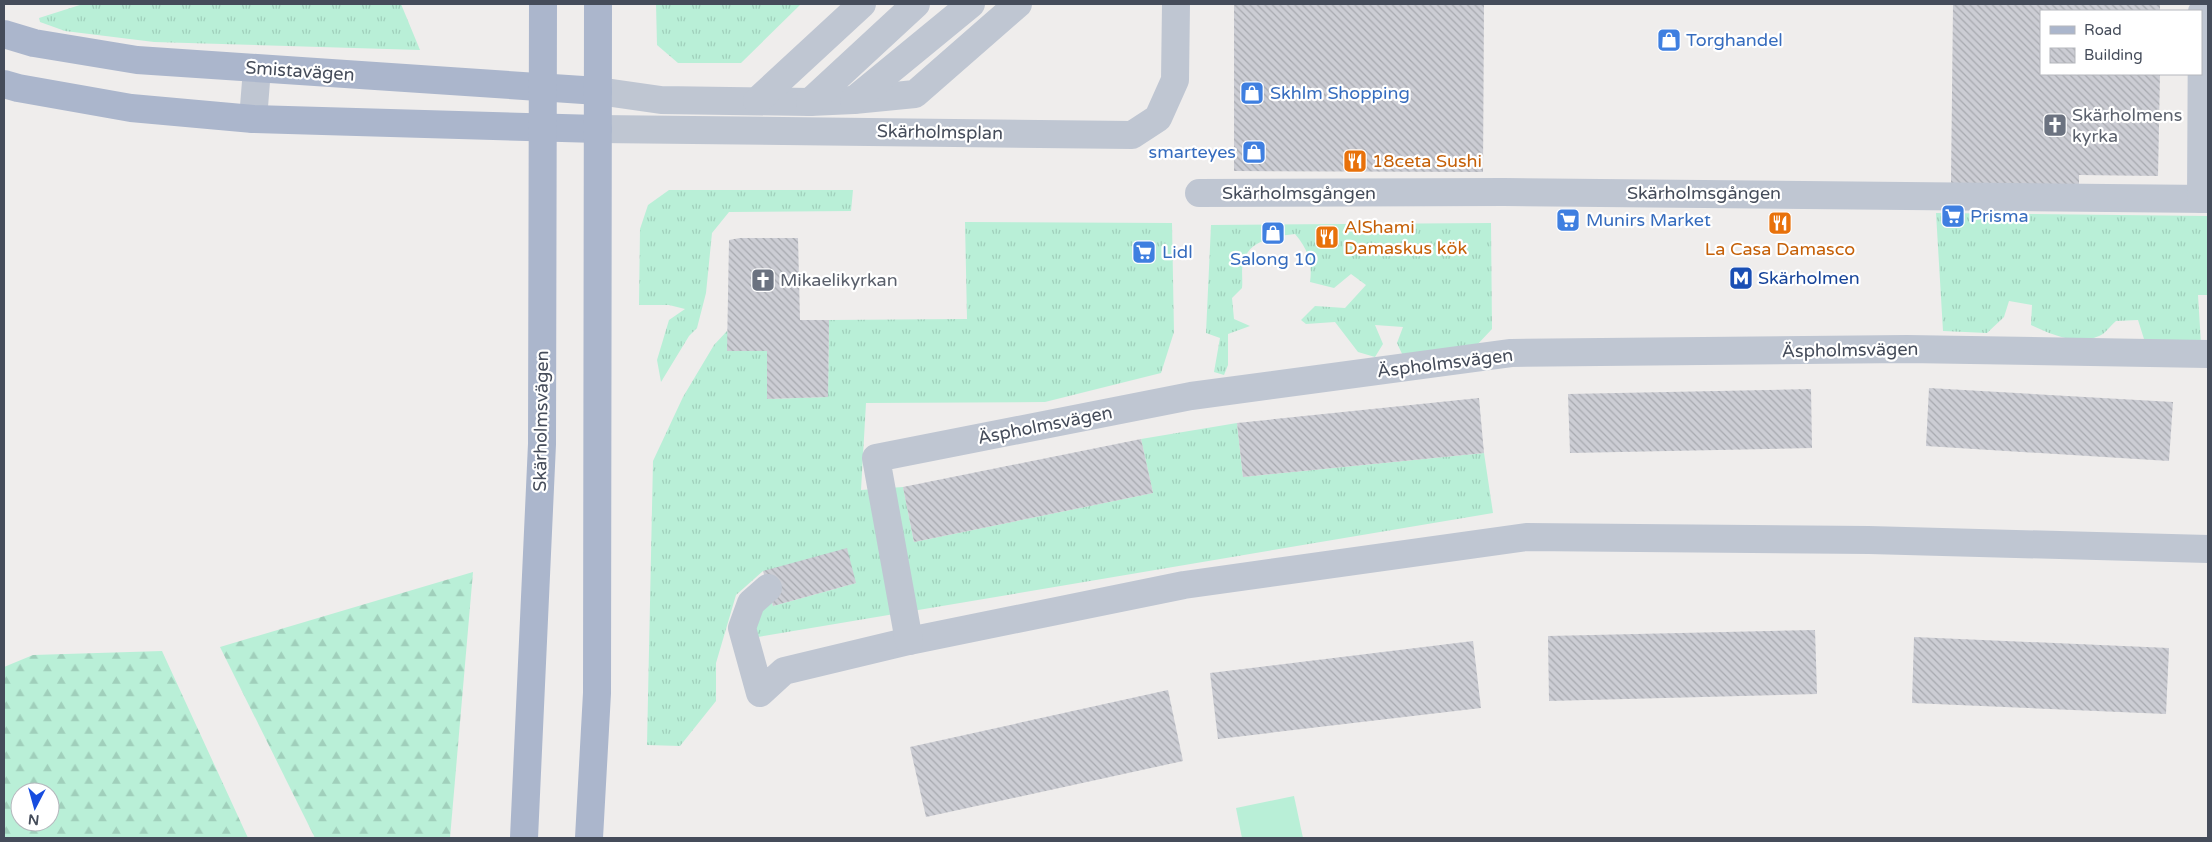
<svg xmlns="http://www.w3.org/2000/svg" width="2212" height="842" font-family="'Varela Round',sans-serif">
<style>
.grass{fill:url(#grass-tufts)}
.forest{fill:url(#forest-firs);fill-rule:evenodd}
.pitch{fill:#b9efd7}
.building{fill:url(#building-back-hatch)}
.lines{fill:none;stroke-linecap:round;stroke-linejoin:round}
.minor{stroke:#bfc6d2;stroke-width:28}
.major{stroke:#abb6cc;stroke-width:28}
.labels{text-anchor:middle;stroke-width:4.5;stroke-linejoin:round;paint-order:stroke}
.shop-label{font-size:18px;fill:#366cbe;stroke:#fff;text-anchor:start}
.street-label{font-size:18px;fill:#454c5a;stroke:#fff}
.worship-label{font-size:18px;fill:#5b616d;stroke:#fff;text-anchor:start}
.food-label{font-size:18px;fill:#c56008;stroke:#fff;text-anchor:start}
.transit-label{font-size:18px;fill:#164399;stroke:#fff;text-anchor:start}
</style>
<defs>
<pattern id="grass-tufts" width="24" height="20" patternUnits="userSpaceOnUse" patternTransform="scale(1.25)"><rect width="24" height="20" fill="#b9efd7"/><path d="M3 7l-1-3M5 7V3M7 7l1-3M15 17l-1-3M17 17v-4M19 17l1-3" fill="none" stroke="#a0cfbb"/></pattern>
<pattern id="forest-firs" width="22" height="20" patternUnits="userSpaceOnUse" patternTransform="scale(1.25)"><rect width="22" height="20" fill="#b9efd7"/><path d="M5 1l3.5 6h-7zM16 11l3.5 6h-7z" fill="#a0cfbb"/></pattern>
<pattern id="building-back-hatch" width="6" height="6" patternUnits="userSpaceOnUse" patternTransform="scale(1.25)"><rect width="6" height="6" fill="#cccdd4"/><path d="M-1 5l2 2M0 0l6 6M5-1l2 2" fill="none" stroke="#a7a9af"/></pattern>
</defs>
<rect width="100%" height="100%" fill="#efedec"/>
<g class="grass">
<polygon points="83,4 401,4 420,50 154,42 65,31 40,22 39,18"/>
<polygon points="656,4 801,4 741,63 678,63 657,45"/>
<polygon points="669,190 853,190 851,211 729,212 712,233 706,293 697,328 689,336 661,382 657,360 669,320 685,309 669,305 639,305 640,229 648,205"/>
<path d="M1936,213L2208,216V295H2198L2201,344L2165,343L2144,339L2138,320L2116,321C2111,325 2105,334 2099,336C2076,346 2051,334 2031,325L2032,305L2009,301L2004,317L1987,333L1943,331Z"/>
<polygon points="965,222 1172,223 1174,332 1161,373 1045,402 866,403 861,490 903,487 914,542 1153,493 1141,439 1237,423 1243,477 1484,453 1493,513 758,637 754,619 771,600 773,606 856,583 763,571 736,595 716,663 716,701 680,746 647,745 653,461 683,397 714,345 727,331 767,351 767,399 828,397 829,320 967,319"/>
<path d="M1491,223L1492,329L1476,346L1403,356L1397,343L1403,327L1375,325L1383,344L1375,357L1358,352L1335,322L1306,324L1301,320L1315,306L1345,308L1366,285L1351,274L1334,288L1310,282C1313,262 1307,248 1295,234C1276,236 1247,240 1243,264C1241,271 1243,280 1242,288L1232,298L1234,319L1250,326L1228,334V365L1224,375L1214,372L1220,338L1206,333L1211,225Z"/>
</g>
<g class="forest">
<polygon points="473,572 450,838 315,838 220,647"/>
<path d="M162,651L248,838H4V667L33,655ZM20,792H50V822H20Z"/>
</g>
<polygon class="pitch" points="1294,796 1303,838 1242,838 1236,808"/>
<g class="building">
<polygon points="1234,4 1484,4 1483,172 1234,171"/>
<polygon points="1953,4 2160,4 2160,11 2041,11 2041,74 2160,74 2158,176 2079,175 2079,185 1951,183"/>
<polygon points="740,238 798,238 800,320 829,320 828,397 767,399 767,351 727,351 729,240"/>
<polygon points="1929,388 2173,402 2169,461 1926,446"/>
<polygon points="1811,389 1812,448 1570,453 1568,394"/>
<polygon points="1479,398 1484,453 1243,477 1237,423"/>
<polygon points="1141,439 1153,493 914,542 903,487"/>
<polygon points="847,548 856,583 773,606 763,571"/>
<polygon points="1815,630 1817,694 1549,701 1548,636"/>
<polygon points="1914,637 2169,648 2166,714 1912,703"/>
<polygon points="1473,641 1481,708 1218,739 1210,673"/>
<polygon points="1168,690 1183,761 926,817 910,747"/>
</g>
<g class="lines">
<g class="minor">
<polyline points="598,91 661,100 810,102 854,100 915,94 1018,4"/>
<polyline points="854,100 971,4"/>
<polyline points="757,101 862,4"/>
<polyline points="810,102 916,4"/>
<polyline points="253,119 257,69"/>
<polyline points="598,129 1132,135 1158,118 1175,80 1176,4"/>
<polyline points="1199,193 1504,192 2208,199"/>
<polyline points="2201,199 2202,12 2208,12"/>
<polyline points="768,588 751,603 742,628 760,693 784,671 909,641 1184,585 1526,537 1869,540 2208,549"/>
<polyline points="909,641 876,458 1191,396 1511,353 1907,349 2208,354"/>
</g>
<g class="major">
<polyline points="4,34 34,43 137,60 598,91"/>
<polyline points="4,84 18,88 131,108 253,119 598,129"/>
<polyline points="524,838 542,444 543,4"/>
<polyline points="589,838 597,693 598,4"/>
</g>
</g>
<defs>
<g id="shop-square" transform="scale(1.25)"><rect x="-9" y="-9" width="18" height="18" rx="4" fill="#3f7fe0" stroke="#fff"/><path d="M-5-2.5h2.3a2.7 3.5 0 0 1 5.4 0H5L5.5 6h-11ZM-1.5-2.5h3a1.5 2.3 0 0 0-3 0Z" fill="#fff"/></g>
<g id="church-square" transform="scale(1.25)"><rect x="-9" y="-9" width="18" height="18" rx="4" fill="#6b7280" stroke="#fff"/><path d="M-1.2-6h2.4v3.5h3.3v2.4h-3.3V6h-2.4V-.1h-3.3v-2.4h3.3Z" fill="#fff"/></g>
<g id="restaurant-square" transform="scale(1.25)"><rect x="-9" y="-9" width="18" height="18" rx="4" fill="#e8710a" stroke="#fff"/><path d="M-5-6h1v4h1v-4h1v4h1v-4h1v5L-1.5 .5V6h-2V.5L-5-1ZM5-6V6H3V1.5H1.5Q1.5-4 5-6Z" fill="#fff"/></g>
<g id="supermarket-square" transform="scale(1.25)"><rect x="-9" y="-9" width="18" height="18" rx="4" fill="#3f7fe0" stroke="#fff"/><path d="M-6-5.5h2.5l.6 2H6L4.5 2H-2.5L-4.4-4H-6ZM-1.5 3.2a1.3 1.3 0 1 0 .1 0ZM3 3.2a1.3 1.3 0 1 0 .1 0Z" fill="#fff"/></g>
<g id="metro-square" transform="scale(1.25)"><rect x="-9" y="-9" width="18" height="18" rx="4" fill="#1a4fb4" stroke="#fff"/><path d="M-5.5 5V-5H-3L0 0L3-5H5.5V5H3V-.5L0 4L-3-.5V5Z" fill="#fff"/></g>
</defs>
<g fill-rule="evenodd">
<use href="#shop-square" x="1669" y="40"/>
<use href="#shop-square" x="1252" y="93"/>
<use href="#church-square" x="2055" y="125"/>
<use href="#shop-square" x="1254" y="152"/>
<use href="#restaurant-square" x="1355" y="161"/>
<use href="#supermarket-square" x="1953" y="216"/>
<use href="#supermarket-square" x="1568" y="220"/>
<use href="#restaurant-square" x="1780" y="223"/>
<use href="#shop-square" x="1273" y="233"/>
<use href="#restaurant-square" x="1327" y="237"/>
<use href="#supermarket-square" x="1144" y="252"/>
<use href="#metro-square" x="1741" y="278"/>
<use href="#church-square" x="763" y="280"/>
</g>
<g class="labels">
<g class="shop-label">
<text x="1686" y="46">Torghandel</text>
<text x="1270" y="99">Skhlm Shopping</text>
<text x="1236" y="158" text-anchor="end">smarteyes</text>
<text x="1970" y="222">Prisma</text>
<text x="1586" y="226">Munirs Market</text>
<text x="1162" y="258">Lidl</text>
<text x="1273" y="265" text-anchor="middle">Salong 10</text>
</g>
<g class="street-label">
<text transform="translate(300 71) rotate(4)" y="6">Smistavägen</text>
<text transform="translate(940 132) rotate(1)" y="6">Skärholmsplan</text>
<text x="1299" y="199">Skärholmsgången</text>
<text x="1704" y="199">Skärholmsgången</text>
<text transform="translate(1850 350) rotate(-1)" y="6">Äspholmsvägen</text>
<text transform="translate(1445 363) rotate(-7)" y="6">Äspholmsvägen</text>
<text transform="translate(541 421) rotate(-89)" y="6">Skärholmsvägen</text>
<text transform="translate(1045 425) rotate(-11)" y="6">Äspholmsvägen</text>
</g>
<g class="worship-label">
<text x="2072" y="121">Skärholmens<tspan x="2072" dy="21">kyrka</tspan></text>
<text x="780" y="286">Mikaelikyrkan</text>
</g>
<g class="food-label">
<text x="1372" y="167">18ceta Sushi</text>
<text x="1344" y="233">AlShami<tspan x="1344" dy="21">Damaskus kök</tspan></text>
<text x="1780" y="255" text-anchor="middle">La Casa Damasco</text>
</g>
<g class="transit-label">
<text x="1758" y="284">Skärholmen</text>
</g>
</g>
<rect width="2212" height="842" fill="none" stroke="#454c5a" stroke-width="10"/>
<rect x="2040" y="10" width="162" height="65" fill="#ffffff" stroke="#b5b7bd"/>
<rect x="2050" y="26" width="25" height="8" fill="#abb6cc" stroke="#b5b7bd"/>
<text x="2084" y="35" font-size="15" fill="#454c5a">Road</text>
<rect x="2050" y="48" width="25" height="15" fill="url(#building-back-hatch)" stroke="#b5b7bd"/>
<text x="2084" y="60" font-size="15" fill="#454c5a">Building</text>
<g transform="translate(35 807) rotate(186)"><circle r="24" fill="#ffffff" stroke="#b5b7bd"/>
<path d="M0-4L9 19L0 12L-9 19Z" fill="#174cdf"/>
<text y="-8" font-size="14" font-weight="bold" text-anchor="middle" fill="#454c5a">N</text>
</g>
</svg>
